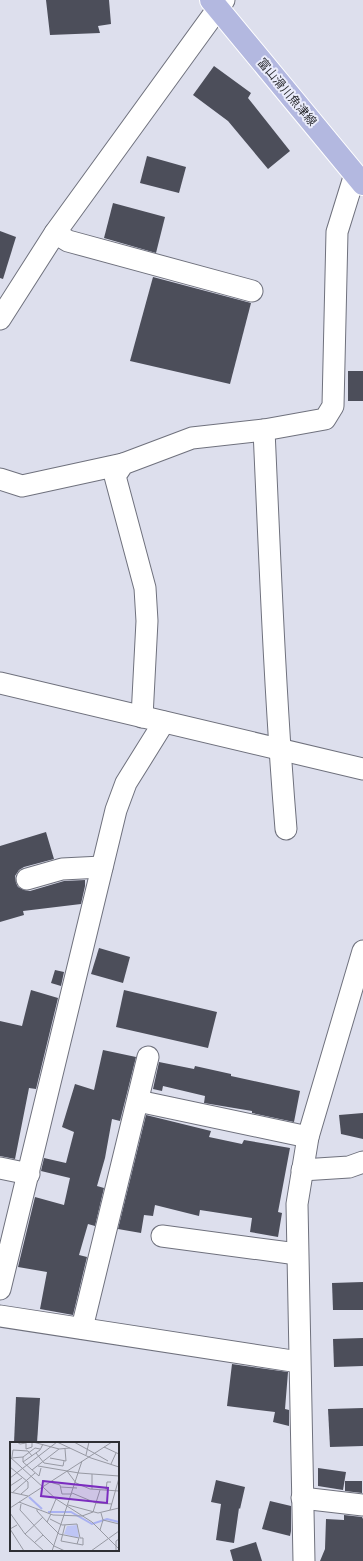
<svg xmlns="http://www.w3.org/2000/svg" width="363" height="1561" font-family="'Noto Sans','Noto Sans JP',sans-serif">
<style>
.building{fill:#4c4e5a}
.lines{fill:none;stroke-linecap:round;stroke-linejoin:round}
.minor-casing{stroke:#6f717d;stroke-width:23}
.major-casing{stroke:#fff;stroke-width:24}
.minor{stroke:#fff;stroke-width:21}
.major{stroke:#b3b8e0;stroke-width:22}
.labels{text-anchor:middle;stroke-width:4;stroke-linejoin:round;paint-order:stroke}
.street-label{font-size:12px;fill:#2e2f34;stroke:#eaecfb}
.inset-river{fill:none;stroke:#a9b1f2;stroke-width:2}
.inset-road{fill:none;stroke:#9799a3;stroke-width:1}
.view{fill:#7b2cbf;fill-opacity:0.15;stroke:#7b2cbf;stroke-width:2}
.inset-edge{fill:none;stroke:#2e2f34;stroke-width:2}
</style>
<rect width="100%" height="100%" fill="#dddfed"/>
<g class="building">
<polygon points="46,0 109,0 111,24 98,26 100,33 50,35"/>
<polygon points="214,66 251,93 248,98 290,151 268,169 228,121 193,95"/>
<polygon points="147,156 186,167 179,193 140,183"/>
<polygon points="113,203 165,217 156,253 104,238"/>
<polygon points="0,231 16,237 3,279 0,278"/>
<polygon points="153,277 251,303 230,384 130,361"/>
<rect x="348" y="371" width="15" height="30"/>
<polygon points="46,832 54,859 24,867 19,870 15,876 16,883 18,887 24,890 30,891 64,881 85,880 85,886 81,904 23,911 24,915 0,922 0,846"/>
<polygon points="99,948 130,957 123,983 91,974"/>
<polygon points="55,970 64,972 61,986 51,983"/>
<polygon points="31,990 58,998 36,1089 29,1088 15,1159 0,1156 0,1021 22,1026"/>
<polygon points="124,990 217,1012 208,1048 116,1027"/>
<polygon points="103,1050 136,1057 120,1121 112,1119 105,1158 97,1186 104,1188 95,1226 88,1224 79,1255 87,1257 73,1315 40,1309 47,1272 18,1267 35,1197 64,1205 70,1178 41,1171 44,1158 66,1163 74,1132 62,1127 75,1084 94,1090"/>
<polygon points="159,1062 194,1069 195,1066 231,1074 231,1076 300,1091 294,1122 252,1113 252,1111 204,1103 205,1096 163,1086 162,1091 153,1089"/>
<polygon points="363,1113 363,1139 341,1134 339,1115"/>
<polygon points="146,1115 211,1131 209,1137 242,1144 244,1140 290,1148 278,1212 282,1213 278,1237 250,1232 252,1218 200,1210 199,1216 155,1205 153,1216 144,1215 141,1233 118,1229"/>
<polygon points="363,1282 363,1310 333,1310 332,1283"/>
<polygon points="363,1338 363,1366 334,1367 333,1339"/>
<polygon points="232,1364 288,1372 285,1409 289,1410 289,1426 273,1422 275,1412 227,1406"/>
<polygon points="16,1397 40,1398 37,1443 14,1443"/>
<polygon points="363,1408 363,1446 330,1447 328,1409"/>
<polygon points="318,1468 346,1472 343,1490 318,1486"/>
<polygon points="216,1480 245,1487 240,1509 239,1508 234,1543 216,1540 221,1504 211,1502"/>
<polygon points="345,1481 362,1481 362,1493 345,1491"/>
<polygon points="270,1501 291,1506 291,1531 290,1536 262,1529"/>
<polygon points="344,1515 362,1517 363,1519 363,1561 320,1561 325,1549 326,1519 344,1520"/>
<polygon points="256,1542 262,1561 233,1561 230,1550"/>
</g>
<g class="lines">
<g class="minor-casing">
<g id="minor">
<polyline points="55,233 68,241 252,291"/>
<polyline points="0,319 55,233 224,0"/>
<path d="M264,430C270,563 275,696 286,829"/>
<polyline points="0,479 22,486 123,464"/>
<polyline points="0,683 363,769"/>
<polyline points="142,717 147,621 145,588 115,476 123,464 192,438 264,430 325,419 333,406 337,232 355,174"/>
<polyline points="27,879 62,869 102,867"/>
<polyline points="138,1101 308,1137"/>
<polyline points="0,1168 29,1174"/>
<polyline points="302,1170 349,1167 363,1162"/>
<polyline points="162,1236 297,1254"/>
<polyline points="0,1289 116,810 126,783 164,722"/>
<polyline points="0,1316 299,1362"/>
<polyline points="82,1328 148,1057"/>
<polyline points="302,1498 363,1505"/>
<polyline points="304,1561 297,1204 308,1137 363,951"/>
</g>
</g>
<g class="major-casing">
<polyline id="major" points="211,0 363,184"/>
</g>
<use href="#minor" class="minor"/>
<use href="#major" class="major"/>
</g>
<g class="labels">
<g class="street-label">
<text transform="translate(287 92) rotate(50)" y="4">富山滑川魚津線</text>
</g>
</g>
<g transform="translate(10 1442)">
<rect width="109" height="109" fill="#dddfed"/>
<path d="M67,83L69,96L54,92L57,84Z" fill="#bec5f5"/>
<path class="inset-river" d="M19,55L32,67M38,70H61L82,82L97,77L109,80"/>
<path class="inset-road" d="M7,0L10,2L16,1V7L22,5V0M23,0L49,7L60,6M47,0L81,16L109,25M64,0L84,11M94,5L109,12M26,11L34,21L53,24L54,19M84,11L98,19M76,13L79,0M0,15L46,57L82,80L109,107M2,15L3,8L18,9L22,14M13,15V20L29,34L31,26M1,16L13,15L25,6L30,7M40,16L56,19L55,7M13,20L30,8L33,2M101,22L106,11M28,24L69,31L109,34M0,25L18,40V46L11,52M22,28L49,7M57,29L66,41L80,47L109,49M82,32V47M0,36L47,0M40,40L50,43L52,52H62M0,44L12,36M50,45L67,46M96,48L97,40H101M0,50L18,54M2,51L25,31M62,51L86,61L102,62M9,60L43,73L72,74L83,70M11,62L10,68L33,93L24,101M58,63L88,71L109,66M0,66L102,0M27,67V69L37,80L41,72M100,68L109,36M83,70L90,48M0,71L15,92L34,109M40,71L46,57M40,77L52,83L67,82L70,96H73V103L51,99L55,83M93,78L109,82M37,80L49,92L69,96L67,102M7,83L0,87L14,109M90,88L93,78L91,71M15,92L33,75M33,93L44,104L55,109M42,109L72,19M81,109L109,89M106,109V99L109,97"/>
<path class="view" d="M33,39L98,46L97,61L31,54Z"/>
<rect width="109" height="109" class="inset-edge"/>
</g>
</svg>
